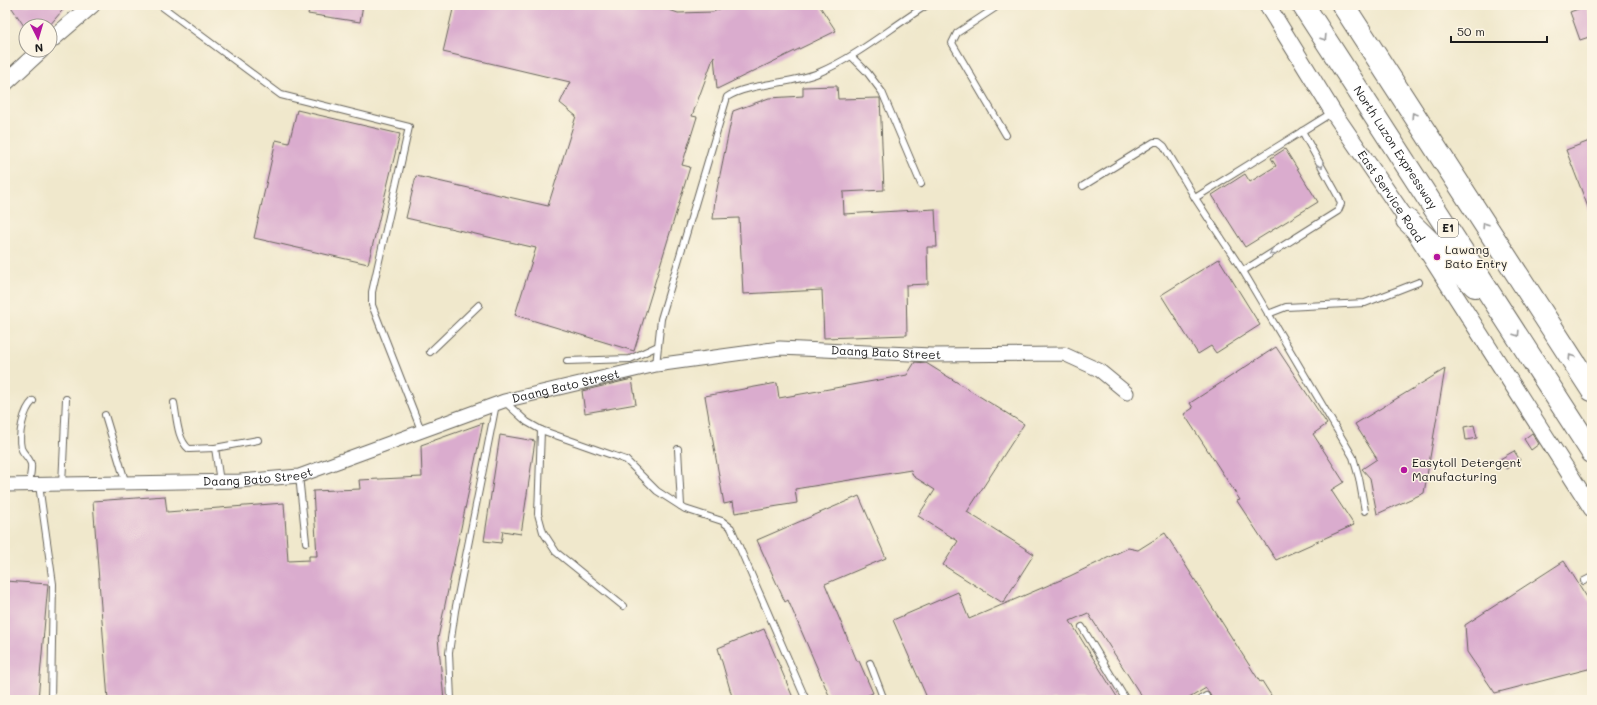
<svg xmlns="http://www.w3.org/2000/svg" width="1597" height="705" font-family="Mali,sans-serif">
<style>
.building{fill:#daacce}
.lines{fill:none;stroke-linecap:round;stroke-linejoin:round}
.service-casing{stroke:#66635a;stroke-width:8}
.minor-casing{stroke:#66635a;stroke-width:15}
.tertiary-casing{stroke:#66635a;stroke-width:18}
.motorway-casing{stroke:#66635a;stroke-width:24}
.service{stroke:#fff;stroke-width:6}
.minor{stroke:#fff;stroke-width:13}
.tertiary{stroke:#fff;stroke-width:16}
.motorway{stroke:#fff;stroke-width:22}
.oneway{stroke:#999}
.poi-dot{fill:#b5179e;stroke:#fcf5e5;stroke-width:1.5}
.labels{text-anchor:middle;stroke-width:3;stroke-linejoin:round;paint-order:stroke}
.shield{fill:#fcf5e5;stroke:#5f5d58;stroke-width:1}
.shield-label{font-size:11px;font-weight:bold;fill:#1c1c1c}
.street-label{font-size:12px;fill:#1c1c1c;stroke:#fcf5e5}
.poi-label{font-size:12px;fill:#1c1c1c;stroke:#fcf5e5;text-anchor:start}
</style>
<rect width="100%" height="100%" fill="#fcf5e5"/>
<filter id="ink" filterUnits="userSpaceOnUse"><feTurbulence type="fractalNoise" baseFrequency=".025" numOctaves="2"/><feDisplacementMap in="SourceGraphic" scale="8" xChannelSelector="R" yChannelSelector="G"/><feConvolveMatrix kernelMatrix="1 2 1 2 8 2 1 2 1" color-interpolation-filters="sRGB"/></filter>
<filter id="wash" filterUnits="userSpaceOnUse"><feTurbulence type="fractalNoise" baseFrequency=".012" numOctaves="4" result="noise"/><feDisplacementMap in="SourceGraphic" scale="16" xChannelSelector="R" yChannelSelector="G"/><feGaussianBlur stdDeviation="0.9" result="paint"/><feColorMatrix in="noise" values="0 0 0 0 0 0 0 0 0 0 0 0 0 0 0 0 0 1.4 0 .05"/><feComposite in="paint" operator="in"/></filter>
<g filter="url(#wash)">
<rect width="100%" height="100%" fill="#f0e8cc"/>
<g id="blocks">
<g class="building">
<polygon points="10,5 67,5 49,26 24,26"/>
<polygon points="310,5 363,5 360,22 308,14"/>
<polygon points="454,5 655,5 678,13 713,12 728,5 819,5 836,31 717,89 714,56 692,116 697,117 682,165 690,167 634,351 515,315 536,248 406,218 416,176 548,206 576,116 560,103 570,82 443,52"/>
<polygon points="1586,6 1592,23 1592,36 1580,40 1570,12"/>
<polygon points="837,86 838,99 880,98 884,190 843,192 844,214 935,209 937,247 927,247 928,284 906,285 907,335 824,338 822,290 743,294 739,218 713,219 715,199 733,111 769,98 803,96 803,87"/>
<polygon points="297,110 400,134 368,264 254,238 276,140 289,143"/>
<polygon points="1592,140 1592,214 1591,215 1566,150"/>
<polygon points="1285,149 1318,202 1245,247 1212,195 1245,174 1250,182 1276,166 1271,158"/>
<polygon points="1219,259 1260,325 1216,353 1211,346 1198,354 1161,295"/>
<polygon points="1276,347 1327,424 1313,434 1344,482 1331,490 1354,525 1276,560 1237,501 1240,500 1184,414 1193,408 1190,403"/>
<polygon points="915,362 926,363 1024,424 967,512 1034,554 1003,603 943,565 958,541 918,516 935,490 913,476 911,470 795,489 797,503 735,513 733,502 724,504 705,396 777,383 779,398 907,375"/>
<polygon points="1445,369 1424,493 1377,514 1370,478 1362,469 1377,459 1355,424"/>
<polygon points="632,379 636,404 585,413 582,391"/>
<polygon points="483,423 438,638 444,700 320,700 320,698 294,700 108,700 93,501 165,496 167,512 284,503 288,561 309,560 309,556 317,556 313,491 360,489 359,480 422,477 421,445"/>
<polygon points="1474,425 1477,438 1466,440 1464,427"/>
<polygon points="1532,433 1539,444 1531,450 1524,439"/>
<polygon points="500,435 535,441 521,534 503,531 501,543 484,541"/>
<polygon points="1514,451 1520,460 1506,469 1500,459"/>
<polygon points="859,496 886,558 825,584 857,661 859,661 873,693 857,700 831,700 788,600 785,602 757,540"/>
<polygon points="1165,533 1260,682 1262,681 1274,700 1213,700 1206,688 1186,700 1144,700 1088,613 1070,621 1119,700 928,700 893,620 958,592 969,619 1070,576 1128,548 1138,550"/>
<polygon points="1564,561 1592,605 1592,668 1495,693 1467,652 1465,625"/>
<polygon points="5,581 48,584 38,700 5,700"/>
<polygon points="764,629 794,700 733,700 718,648"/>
</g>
</g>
</g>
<g filter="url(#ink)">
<use href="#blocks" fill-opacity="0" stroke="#66635a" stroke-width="1"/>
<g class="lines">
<g class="service-casing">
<g id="service">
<polyline points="160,5 281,95 409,127 372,292 372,305 421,430"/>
<polyline points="995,8 957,33 952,43 1006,135"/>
<polyline points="852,57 867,72 882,92 921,184"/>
<polyline points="1083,186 1154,142 1159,142 1164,146 1195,198 1243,271 1353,457 1359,478 1365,511"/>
<polyline points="1195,198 1333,112"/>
<polyline points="1243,271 1338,211 1341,204 1338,196 1302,131"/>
<polyline points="1268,314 1286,307 1365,303 1419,282"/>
<polyline points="430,352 479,305"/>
<polyline points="567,361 630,359 658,346"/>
<path d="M656,365L661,319L727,97C748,83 793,84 818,73C858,56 890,28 927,5"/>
<polyline points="505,402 527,422 541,430 626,460 657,491 685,509 722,521 731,528 806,700"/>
<path d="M174,403C177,418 177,439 189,449L215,448"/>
<polyline points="105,415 126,484"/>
<polyline points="541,430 538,514 543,532 556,552 623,606"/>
<polyline points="678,449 681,506"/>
<polyline points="299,476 306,542"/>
<polyline points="220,482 215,448 258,440"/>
<polyline points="39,485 53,584 51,700"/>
<polyline points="62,485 66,399"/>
<path d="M29,486C29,479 32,471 31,464C29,457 23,454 21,448C18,436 23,410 33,401"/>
<polyline points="1584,581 1592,577"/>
<polyline points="1082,627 1126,700"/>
<polyline points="870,663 884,700"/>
<polyline points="451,700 449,653 455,611 496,404"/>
<polyline points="1199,700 1206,696"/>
</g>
</g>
<g class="minor-casing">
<g id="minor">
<path id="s1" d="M5,485L240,481L299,476L504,401L656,365L780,348L931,355L1064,354L1099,370L1127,393"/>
</g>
</g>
<g class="tertiary-casing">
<g id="tertiary">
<path id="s2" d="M1267,5L1333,112L1407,220L1592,509"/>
<polyline points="50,41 92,5"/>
<polyline points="5,83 41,50"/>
</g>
</g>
<g class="motorway-casing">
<g id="motorway">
<path id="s3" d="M1303,5L1592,452"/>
<polyline points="1343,5 1592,390"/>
<polyline points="1407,220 1475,286"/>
</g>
</g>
<use href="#service" class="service"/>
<use href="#minor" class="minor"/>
<use href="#tertiary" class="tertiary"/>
<use href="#motorway" class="motorway"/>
</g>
<defs><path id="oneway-chevron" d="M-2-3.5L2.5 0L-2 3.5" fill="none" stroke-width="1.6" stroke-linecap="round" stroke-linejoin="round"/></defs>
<g class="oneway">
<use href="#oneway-chevron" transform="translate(1324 38) rotate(57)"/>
<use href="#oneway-chevron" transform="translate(1414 115) rotate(-123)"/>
<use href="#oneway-chevron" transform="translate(1321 165) rotate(61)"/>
<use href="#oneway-chevron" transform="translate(1485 225) rotate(-123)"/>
<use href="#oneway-chevron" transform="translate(1272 253) rotate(148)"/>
<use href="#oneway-chevron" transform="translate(1517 334) rotate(57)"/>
<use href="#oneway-chevron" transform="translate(1571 357) rotate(-123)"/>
</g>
</g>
<g class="poi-dot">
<circle cx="1437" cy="257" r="4"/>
<circle cx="1404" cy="470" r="4"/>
</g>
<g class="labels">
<rect class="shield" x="1438" y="219" width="20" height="18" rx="3"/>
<g class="shield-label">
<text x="1448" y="232">E1</text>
</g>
<g class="street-label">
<text dy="4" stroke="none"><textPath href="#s3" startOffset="170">North Luzon Expressway</textPath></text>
<text dy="4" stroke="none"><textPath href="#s2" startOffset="228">East Service Road</textPath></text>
<text dy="4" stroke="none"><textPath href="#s1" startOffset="900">Daang Bato Street</textPath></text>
<text dy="4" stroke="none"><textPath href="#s1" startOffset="576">Daang Bato Street</textPath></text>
<text dy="4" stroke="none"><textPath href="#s1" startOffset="253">Daang Bato Street</textPath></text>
</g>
<g class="poi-label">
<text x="1445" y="254">Lawang<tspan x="1445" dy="14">Bato Entry</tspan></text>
<text x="1412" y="467">Easytoll Detergent<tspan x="1412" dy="14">Manufacturing</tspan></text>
</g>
</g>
<rect width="1597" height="705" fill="none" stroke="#fcf5e5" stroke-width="20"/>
<g transform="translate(38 38) rotate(175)"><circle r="19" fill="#fcf5e5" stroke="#a29e95"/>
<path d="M0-3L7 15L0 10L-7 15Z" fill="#b5179e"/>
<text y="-6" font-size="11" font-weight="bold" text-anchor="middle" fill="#1c1c1c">N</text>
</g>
<path d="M1451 36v6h96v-6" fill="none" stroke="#1c1c1c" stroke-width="2"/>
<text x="1457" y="36" font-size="12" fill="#1c1c1c" stroke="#fcf5e5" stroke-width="3" paint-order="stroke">50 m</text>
</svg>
